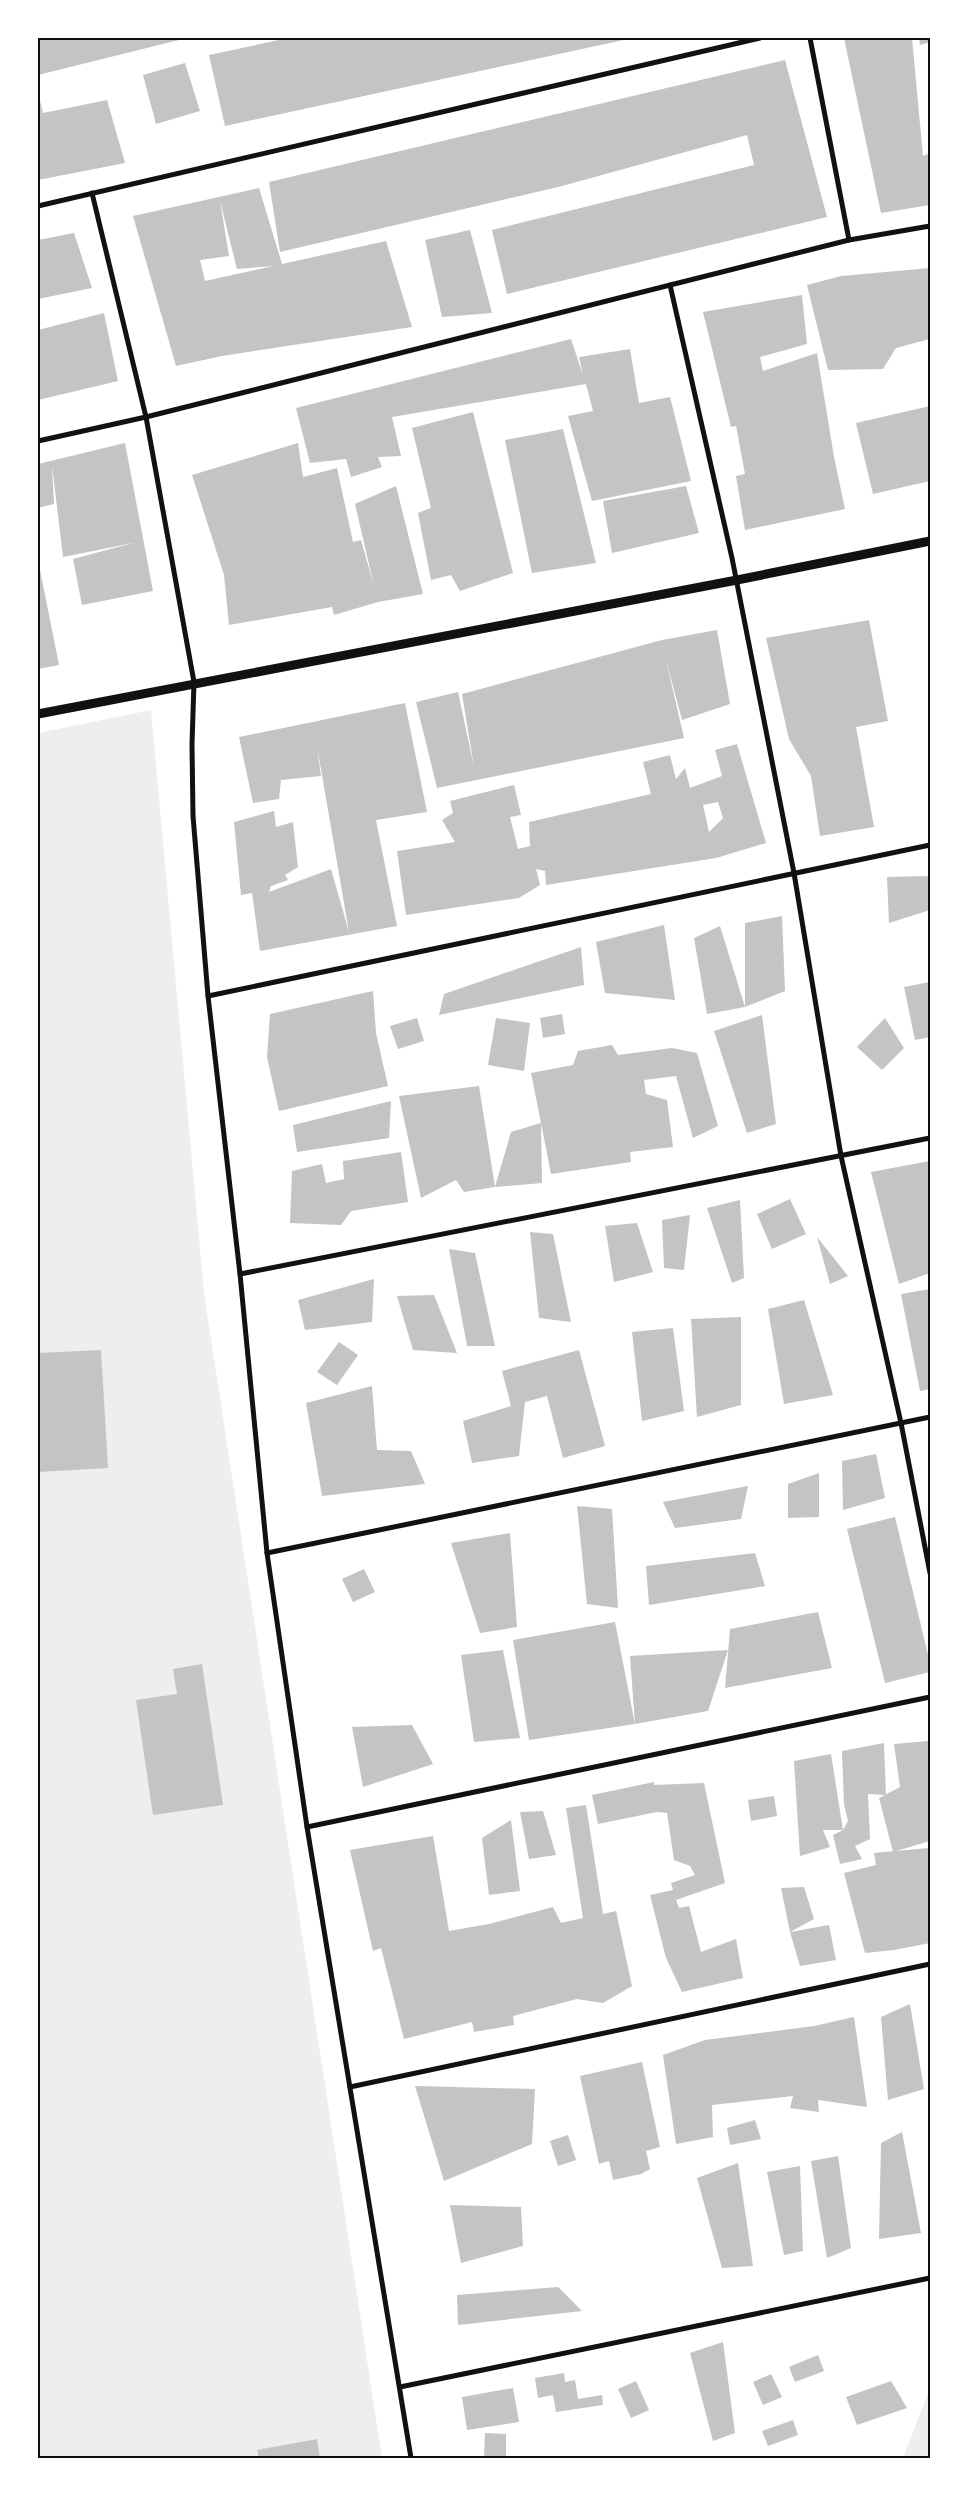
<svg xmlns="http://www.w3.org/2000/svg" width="968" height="2496" font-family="Mulish,sans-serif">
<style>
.green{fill:#eee}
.building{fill:#c4c4c4;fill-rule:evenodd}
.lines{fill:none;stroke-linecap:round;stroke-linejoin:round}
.minor{stroke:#111;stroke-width:5}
.tertiary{stroke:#111;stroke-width:9}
.neatline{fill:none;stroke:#111;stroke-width:2}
</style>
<rect width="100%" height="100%" fill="#fff"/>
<g class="green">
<polygon points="151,710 204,1293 382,2458 38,2458 38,733"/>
<polygon points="930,2388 930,2458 903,2458"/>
</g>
<g class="building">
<polygon points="38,38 187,38 38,75"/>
<polygon points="288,38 633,38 225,126 209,55"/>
<polygon points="844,38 912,38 923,156 930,153 930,205 881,213"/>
<polygon points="919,38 930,38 930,42 920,45"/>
<polygon points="785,60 827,217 507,294 492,230 754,165 747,135 562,186 280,252 269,182"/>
<polygon points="185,63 200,111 156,124 143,75"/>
<polygon points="38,93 43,113 107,100 125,163 38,180"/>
<path d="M259,188L282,264L386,241L412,327L222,356L176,366L133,216ZM220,201L237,269L273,266L205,281L200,260L229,256Z"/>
<polygon points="470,230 492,313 442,317 425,240"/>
<polygon points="74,233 92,288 38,299 38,240"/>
<polygon points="930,268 930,339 896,348 883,369 828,370 807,285 841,276"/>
<polygon points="802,295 807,344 760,357 763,371 817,353 834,457 845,509 745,530 736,476 745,474 736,426 731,427 703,312"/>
<polygon points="104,313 118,381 38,400 38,330"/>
<polygon points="571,339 583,375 579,357 630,349 639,403 670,397 691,481 592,501 568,416 593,411 586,384 392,417 401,456 378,457 382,467 351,477 346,459 310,463 296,408"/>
<polygon points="930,406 930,481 873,494 856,423"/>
<polygon points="473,412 513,573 460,591 451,575 431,580 418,513 431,508 412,428"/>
<polygon points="563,429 596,563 532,573 505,440"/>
<polygon points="125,443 153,591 82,605 73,559 133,543 63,557 52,465 54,504 38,508 38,464"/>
<polygon points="298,443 303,477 337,468 353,542 361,540 374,586 355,504 396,486 423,594 378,602 334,615 332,607 229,625 224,575 192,475"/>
<polygon points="686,486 699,533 612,553 603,501"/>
<polygon points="38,560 59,665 38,669"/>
<polygon points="869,620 888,721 856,727 874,827 820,836 811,776 789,739 766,638"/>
<polygon points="717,630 730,704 682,720 666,660 684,738 437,788 416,702 458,692 474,767 462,694 662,640"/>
<polygon points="405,703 427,812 376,820 397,926 260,951 252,893 241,895 234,822 274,811 276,827 293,822 298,867 285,875 288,880 271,886 269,892 331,869 349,932 317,746 321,776 281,780 279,799 253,803 239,737"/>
<path d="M737,744L766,843L716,858L546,885L545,871L536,869L540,885L519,898L406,915L397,851L455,842L442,820L453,813L450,801L514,785L521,815L510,817L518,849L530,846L529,822L651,794L643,762L670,755L676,779L685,768L690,788L722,776L715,750ZM718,802L723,818L709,832L703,805Z"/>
<polygon points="930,876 930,910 889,923 887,877"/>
<polygon points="782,916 785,991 745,1007 745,923"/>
<polygon points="664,925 675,1000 605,993 596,942"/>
<polygon points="720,926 745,1007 707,1014 694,938"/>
<polygon points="581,947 584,985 439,1015 444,994"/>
<polygon points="930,982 930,1037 915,1040 904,987"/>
<polygon points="373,991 376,1033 388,1086 279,1111 267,1057 270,1014"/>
<polygon points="562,1014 565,1034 543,1038 540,1018"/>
<polygon points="762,1015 776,1124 747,1133 714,1031"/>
<polygon points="417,1018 424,1041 398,1049 390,1026"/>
<polygon points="496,1018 530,1023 524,1071 488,1065"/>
<polygon points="885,1018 904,1048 882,1070 857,1047"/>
<polygon points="612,1045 618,1055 672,1048 697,1053 718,1126 693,1138 676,1076 644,1080 646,1094 667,1100 673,1147 630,1152 631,1162 551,1174 541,1123 542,1183 495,1187 511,1132 541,1123 531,1073 573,1065 578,1051"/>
<polygon points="479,1086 495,1187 464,1192 456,1180 421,1198 399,1096"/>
<polygon points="391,1101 389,1138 297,1152 293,1125"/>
<polygon points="401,1152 408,1202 351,1211 341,1225 290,1223 292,1171 322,1164 326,1183 344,1179 343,1161"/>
<polygon points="930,1161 930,1273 899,1284 871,1172"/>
<polygon points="790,1199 806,1234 772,1249 757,1214"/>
<polygon points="740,1200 744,1278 732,1283 707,1208"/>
<polygon points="690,1215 684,1270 664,1268 662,1220"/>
<polygon points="637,1223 653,1272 614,1282 605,1226"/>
<polygon points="530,1232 553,1234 571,1322 539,1318"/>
<polygon points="817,1237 848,1276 830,1284"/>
<polygon points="449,1249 475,1253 495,1346 467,1346"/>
<polygon points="374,1279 372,1322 305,1330 298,1300"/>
<polygon points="930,1289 930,1389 920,1391 901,1294"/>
<polygon points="434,1295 457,1353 413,1350 397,1296"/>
<polygon points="804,1300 833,1395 784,1404 768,1309"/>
<polygon points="741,1317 741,1405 697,1417 691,1319"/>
<polygon points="673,1328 684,1411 642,1421 632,1332"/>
<polygon points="339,1342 358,1355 337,1385 317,1372"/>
<polygon points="101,1350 108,1468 38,1472 38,1353"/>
<polygon points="579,1350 605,1446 563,1458 547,1396 525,1402 519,1456 472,1463 463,1421 511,1406 502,1371"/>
<polygon points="372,1386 377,1450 411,1451 425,1484 322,1496 306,1403"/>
<polygon points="876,1454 885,1498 843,1510 842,1461"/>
<polygon points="819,1473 819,1517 788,1518 788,1484"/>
<polygon points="748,1486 741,1519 675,1528 663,1502"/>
<polygon points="577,1506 612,1509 618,1608 587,1604"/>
<polygon points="895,1517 930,1663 930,1672 885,1683 847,1529"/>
<polygon points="510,1533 517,1627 480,1633 451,1543"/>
<polygon points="755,1553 765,1586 649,1605 646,1566"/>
<polygon points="364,1569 375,1592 353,1602 342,1579"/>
<polygon points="818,1612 832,1668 725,1688 730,1629"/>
<polygon points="615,1622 635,1724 529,1740 513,1640"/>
<polygon points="503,1650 520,1738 474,1742 461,1655"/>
<polygon points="728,1650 708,1711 635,1724 630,1656"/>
<polygon points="202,1664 223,1805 153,1815 136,1700 177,1694 173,1669"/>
<polygon points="412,1725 433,1764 363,1787 352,1727"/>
<polygon points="928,1741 930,1752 930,1841 893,1852 879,1798 900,1787 894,1744"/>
<polygon points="884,1743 886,1795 868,1794 870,1839 855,1846 862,1859 840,1864 833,1835 843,1830 823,1830 830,1847 800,1856 794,1761 831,1754 843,1830 848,1821 844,1804 842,1751"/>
<polygon points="654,1782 654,1785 704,1783 725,1883 676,1900 679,1908 689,1906 701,1952 736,1939 743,1978 682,1992 666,1958 650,1895 673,1890 671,1883 695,1875 690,1866 674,1860 667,1813 657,1812 598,1824 592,1795"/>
<polygon points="774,1796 777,1816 751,1821 748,1800"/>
<polygon points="586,1805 603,1914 616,1911 632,1986 603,2003 577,1999 513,2016 514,2025 474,2032 472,2022 404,2039 381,1948 373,1951 350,1850 433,1836 449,1931 489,1924 553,1907 561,1923 583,1918 566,1808"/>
<polygon points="543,1811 556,1855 529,1859 520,1812"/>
<polygon points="511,1820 520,1891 489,1895 482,1838"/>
<polygon points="929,1848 930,1943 894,1950 865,1953 844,1873 876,1865 874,1853"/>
<polygon points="804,1887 814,1919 790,1932 781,1888"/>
<polygon points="829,1925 836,1960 800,1966 790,1932"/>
<polygon points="910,2004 924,2089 888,2100 881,2017"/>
<polygon points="854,2017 867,2107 818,2100 819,2112 790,2108 793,2096 712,2105 713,2137 676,2144 663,2055 705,2040 814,2026"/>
<polygon points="642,2062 660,2147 646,2151 650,2169 641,2174 613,2180 609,2161 599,2164 580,2076"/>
<polygon points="415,2086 535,2089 532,2144 444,2181"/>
<polygon points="755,2120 761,2139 730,2145 727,2128"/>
<polygon points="902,2132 921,2233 879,2239 881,2143"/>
<polygon points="568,2135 576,2160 558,2166 550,2141"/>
<polygon points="838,2156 851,2248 827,2258 811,2161"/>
<polygon points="738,2163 753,2266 722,2268 697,2178"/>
<polygon points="800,2166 803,2251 784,2255 767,2172"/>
<polygon points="450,2205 521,2207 523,2246 461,2263"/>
<polygon points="558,2287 582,2311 458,2325 457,2295"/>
<polygon points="723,2342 735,2433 713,2441 690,2353"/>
<polygon points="818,2355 824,2371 795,2382 789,2367"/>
<polygon points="564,2373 565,2382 575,2380 578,2399 602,2395 603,2405 556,2412 553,2395 538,2398 535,2378"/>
<polygon points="771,2374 782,2397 763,2405 753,2382"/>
<polygon points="636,2381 649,2410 631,2418 618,2389"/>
<polygon points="891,2381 907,2408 857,2425 846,2397"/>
<polygon points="513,2388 519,2422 467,2430 462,2397"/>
<polygon points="793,2420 798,2435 768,2446 762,2431"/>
<polygon points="485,2433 506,2434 506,2458 484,2458"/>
<polygon points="317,2439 320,2458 259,2458 257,2450"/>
</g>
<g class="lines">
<g class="minor">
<polyline points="810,38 849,240"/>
<polyline points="92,193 146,417 194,682 192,744 193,816 208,996 240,1274 267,1553 307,1827 411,2458"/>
<polyline points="38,206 760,38"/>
<polyline points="670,285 732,558 794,873 841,1156 901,1423 930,1573"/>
<polyline points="38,441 146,417 849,240 930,226"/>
<polyline points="208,996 930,845"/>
<polyline points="240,1274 930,1138"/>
<polyline points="267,1553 930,1417"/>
<polyline points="307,1827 930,1697"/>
<polyline points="350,2087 930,1964"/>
<polyline points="400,2387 930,2278"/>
</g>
<polyline class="tertiary" points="38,714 737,580 930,541"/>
</g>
<rect width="968" height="2496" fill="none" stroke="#ffffff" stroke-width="78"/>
<rect x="39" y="39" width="890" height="2418" class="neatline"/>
</svg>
